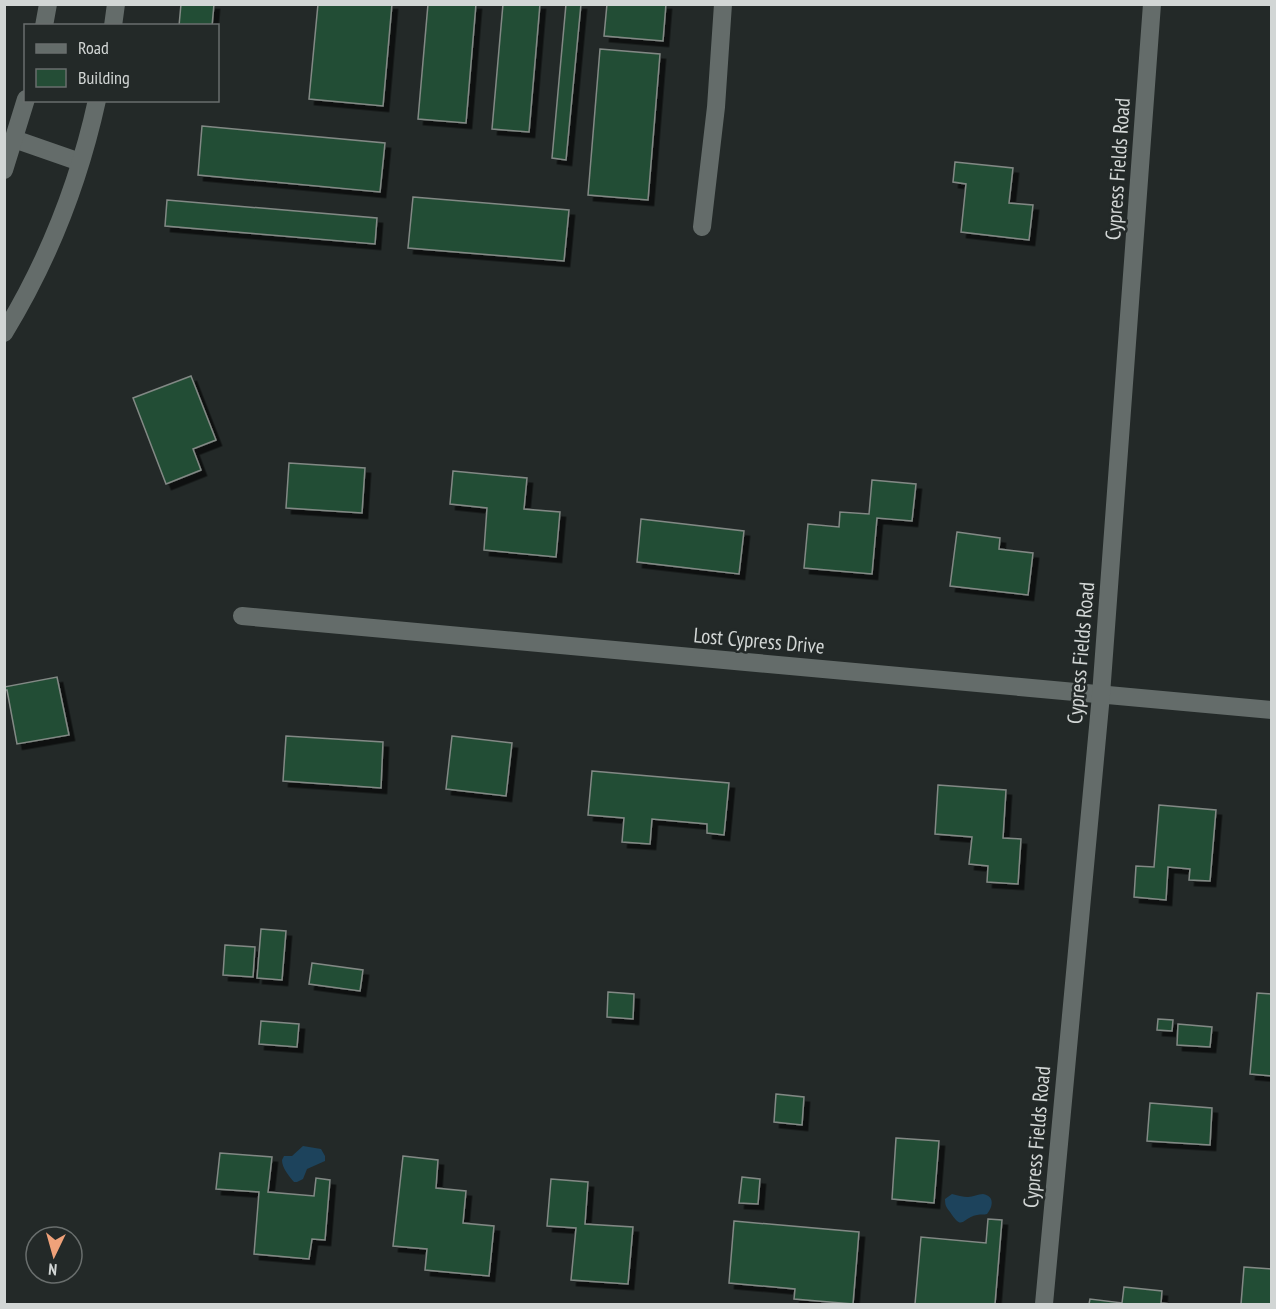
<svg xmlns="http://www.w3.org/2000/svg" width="1276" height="1309" font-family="'PT Sans Narrow',sans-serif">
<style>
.water{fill:#1d435c}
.building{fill:#244d36;stroke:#828985;stroke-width:1.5;filter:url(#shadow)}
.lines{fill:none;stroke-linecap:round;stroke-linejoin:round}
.minor{stroke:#646c6a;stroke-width:18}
.labels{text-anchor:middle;stroke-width:5;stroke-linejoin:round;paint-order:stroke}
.street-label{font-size:21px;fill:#d2d6d5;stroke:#232928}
</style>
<defs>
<filter id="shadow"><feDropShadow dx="5.5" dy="5.5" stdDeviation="0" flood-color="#0009"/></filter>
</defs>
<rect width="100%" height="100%" fill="#232928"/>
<g class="water">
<path d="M303,1146L321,1149L325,1156V1161L307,1169L303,1179L297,1182H294C289,1176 282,1168 282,1160L284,1156H292Z"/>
<path d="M952,1194C957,1195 963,1197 968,1197C973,1197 978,1194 983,1194C995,1196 993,1207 987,1214C984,1215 981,1214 977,1215C961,1218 963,1232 950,1212C946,1207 945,1205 945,1199Z"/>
</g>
<g class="building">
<polygon points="181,4 214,4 212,26 179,26"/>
<polygon points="318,4 392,4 383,106 309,99"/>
<polygon points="428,4 476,4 466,123 418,119"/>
<polygon points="503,4 540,4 529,132 492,129"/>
<polygon points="566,4 581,4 566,160 552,158"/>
<polygon points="607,4 666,4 663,41 604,36"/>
<polygon points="600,49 660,54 648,200 588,195"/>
<polygon points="202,126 385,143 380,192 198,175"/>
<polygon points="955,162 1013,168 1009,203 1033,205 1029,240 961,232 966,184 953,182"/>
<polygon points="413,197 569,210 564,261 408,248"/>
<polygon points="167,200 377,218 375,244 165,226"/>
<polygon points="191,376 216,440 193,449 201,470 166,484 133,398"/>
<polygon points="289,463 365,468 362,513 286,508"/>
<polygon points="453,471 527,478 524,509 560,512 556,557 484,550 487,508 450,504"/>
<polygon points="872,480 916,484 912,521 877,518 872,574 804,568 808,524 839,527 840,512 869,514"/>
<polygon points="641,519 744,531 739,574 637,562"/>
<polygon points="957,532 1000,538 999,549 1033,553 1028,595 950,586"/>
<polygon points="57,677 69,735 17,744 7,690 4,690 4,687"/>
<polygon points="286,736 383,742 381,788 283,781"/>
<polygon points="452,736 512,743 506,796 446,789"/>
<polygon points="592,771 729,783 724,835 707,833 707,824 652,819 650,844 622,842 624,818 588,815"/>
<polygon points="938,785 1006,790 1003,838 1021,839 1018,884 987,882 988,866 969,864 972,837 935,834"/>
<polygon points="1159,805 1216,810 1210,881 1189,880 1190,869 1168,867 1166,900 1134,897 1136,866 1154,867"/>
<polygon points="261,929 286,931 282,980 257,978"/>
<polygon points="225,945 255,947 253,977 223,975"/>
<polygon points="312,963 363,970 360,991 309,984"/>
<polygon points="608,992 634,994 633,1019 607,1017"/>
<polygon points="1257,993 1272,994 1272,1076 1250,1074"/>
<polygon points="1158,1019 1173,1020 1172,1031 1157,1030"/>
<polygon points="261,1021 299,1024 297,1047 259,1044"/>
<polygon points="1178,1024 1212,1027 1210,1047 1177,1045"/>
<polygon points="776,1094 804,1097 802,1125 774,1122"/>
<polygon points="1150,1103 1212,1108 1210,1145 1147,1141"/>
<polygon points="896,1138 939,1141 934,1203 892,1199"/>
<polygon points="220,1153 272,1157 268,1192 314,1196 316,1178 330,1180 325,1240 312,1239 309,1259 254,1254 259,1192 216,1189"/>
<polygon points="403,1156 438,1160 436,1188 466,1191 463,1223 494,1226 489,1276 425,1270 427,1249 393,1246"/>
<polygon points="742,1177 760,1179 758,1204 739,1203"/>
<polygon points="551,1179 588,1182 585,1224 633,1227 628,1284 571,1280 576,1228 547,1226"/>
<polygon points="988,1219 1002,1220 995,1304 915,1304 921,1237 986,1243"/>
<polygon points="734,1221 859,1232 853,1304 794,1299 795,1289 729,1283"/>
<polygon points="1244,1267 1272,1269 1272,1304 1241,1304"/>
<polygon points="1124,1287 1162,1291 1161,1303 1171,1304 1089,1304 1090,1299 1122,1303"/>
</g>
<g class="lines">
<g class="minor">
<polyline points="44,26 48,4"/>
<polyline points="113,26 116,4"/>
<polyline points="14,139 80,162"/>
<polyline points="4,170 26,99"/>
<polyline points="702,227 716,107 723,4"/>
<path d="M4,333C48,261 79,182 97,100"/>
<polyline points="242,616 1272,710"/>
<polyline points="1044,1304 1101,695 1152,4"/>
</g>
</g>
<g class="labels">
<g class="street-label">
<text transform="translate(1118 169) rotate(-86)" y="7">Cypress Fields Road</text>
<text transform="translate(759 641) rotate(5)" y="7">Lost Cypress Drive</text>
<text transform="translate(1081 653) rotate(-85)" y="7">Cypress Fields Road</text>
<text transform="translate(1037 1137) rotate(-85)" y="7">Cypress Fields Road</text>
</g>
</g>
<rect width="1276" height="1309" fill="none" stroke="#d2d6d5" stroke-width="12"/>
<rect x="24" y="24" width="195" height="78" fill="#232928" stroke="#696e6d" stroke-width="1.5"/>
<rect x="36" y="44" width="30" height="9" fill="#646c6a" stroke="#696e6d" stroke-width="1.5"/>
<text x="78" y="54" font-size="18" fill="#d2d6d5">Road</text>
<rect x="36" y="69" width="30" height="18" fill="#244d36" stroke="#696e6d" stroke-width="1.5"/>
<text x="78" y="84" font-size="18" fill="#d2d6d5">Building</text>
<g transform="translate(54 1255) rotate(185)"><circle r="28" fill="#232928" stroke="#696e6d" stroke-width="1.5"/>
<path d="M0-4.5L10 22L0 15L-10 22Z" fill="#f0a27a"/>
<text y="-9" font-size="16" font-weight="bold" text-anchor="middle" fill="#d2d6d5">N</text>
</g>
</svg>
